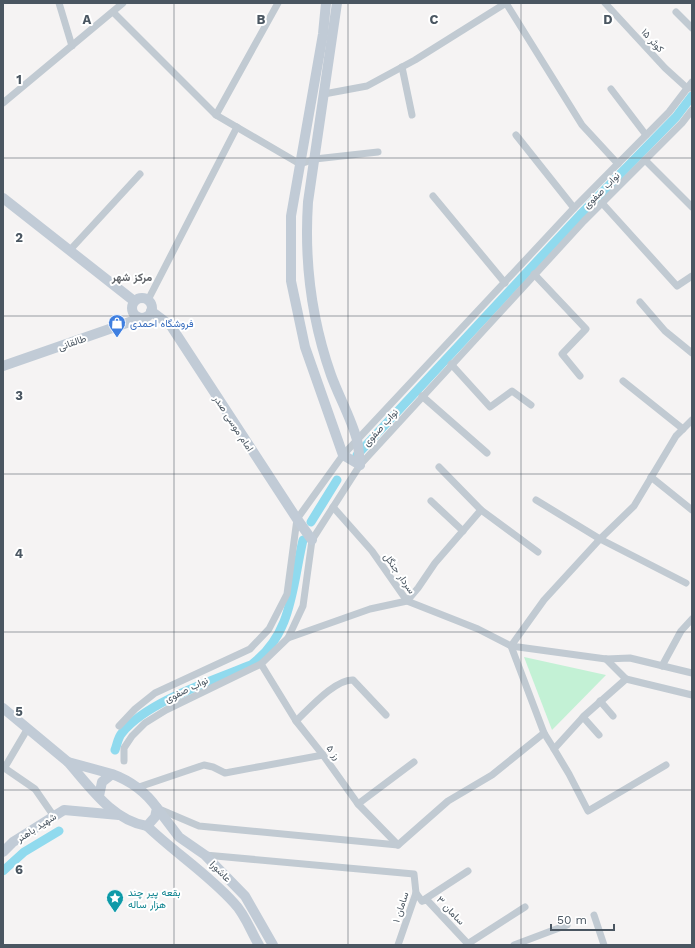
<svg xmlns="http://www.w3.org/2000/svg" width="695" height="948" font-family="'Work Sans',Vazirmatn,sans-serif">
<style>
.green{fill:#c3f1d5}
.lines{fill:none;stroke-linecap:round;stroke-linejoin:round}
.canal{stroke:#90daee;stroke-width:9}
.street{stroke:#c1cad2;stroke-width:7}
.secondary{stroke:#c1cbd6;stroke-width:10}
.grid{fill:none;stroke:#4a5661;stroke-width:1;stroke-opacity:0.55}
.labels{text-anchor:middle;stroke-width:4;stroke-linejoin:round;paint-order:stroke}
.street-label{font-size:10px;fill:#4a5661;stroke:#fff}
.shop-label{font-size:10px;fill:#366cbe;stroke:#fff;text-anchor:start}
.culture-label{font-size:10px;fill:#0d838f;stroke:#fff;text-anchor:start}
.neighbourhood-label{font-size:11px;font-weight:bold;fill:#5f6368;stroke:#fff}
.grid-label{font-size:13px;text-anchor:middle;font-weight:bold;fill:#4a5661;stroke:#fff;stroke-width:4;stroke-linejoin:round;paint-order:stroke}
</style>
<rect width="100%" height="100%" fill="#f5f3f3"/>
<polygon class="green" points="524,657 606,675 552,730"/>
<g class="lines">
<g class="canal">
<polyline points="357,455 580,215 676,117 692,96"/>
<polyline points="311,522 337,480"/>
<path d="M115,750C117,745 118,737 122,733C146,702 214,680 251,665C293,634 292,586 303,540"/>
<polyline points="3,871 24,852 59,831"/>
</g>
<g class="street">
<polyline points="59,3 72,46"/>
<polyline points="605,3 665,68 687,88 691,88"/>
<polyline points="113,12 216,115 300,164 315,159 378,152"/>
<polyline points="676,12 692,28"/>
<polyline points="402,67 412,115"/>
<polyline points="611,89 646,135"/>
<polyline points="324,94 367,86 415,60 506,3 582,125 618,164"/>
<polyline points="3,103 123,3"/>
<polyline points="216,115 278,3"/>
<polyline points="516,135 574,208"/>
<polyline points="645,160 692,207"/>
<polyline points="433,196 505,283"/>
<polyline points="602,203 677,286 692,276"/>
<polyline points="70,250 140,174"/>
<polyline points="534,274 586,329 562,354 580,376"/>
<polyline points="148,300 237,127"/>
<polyline points="640,302 665,331 692,353"/>
<polyline points="451,364 490,407 512,391 531,405"/>
<polyline points="623,381 683,429"/>
<polyline points="422,396 487,453"/>
<polyline points="692,420 676,436 634,506 600,539 544,600 511,646 606,659 630,658 692,673"/>
<polyline points="439,467 481,510"/>
<polyline points="651,477 692,510"/>
<polyline points="536,500 600,539 686,583"/>
<polyline points="431,501 463,531"/>
<polyline points="333,507 372,551 407,601 478,629 511,646 544,733 554,749 584,716 626,679"/>
<polyline points="288,638 370,609 407,601 418,588 435,563 481,510 538,552"/>
<polyline points="606,659 626,679 692,695"/>
<polyline points="261,664 296,721 323,755 358,804 398,845"/>
<polyline points="662,666 681,631 692,619"/>
<polyline points="600,701 613,716"/>
<polyline points="583,717 599,735"/>
<path d="M296,721C309,709 335,679 353,680L386,715"/>
<polyline points="119,726 135,709 155,693 250,649 269,629 287,594 297,519 343,455 574,208 669,112 692,82"/>
<polyline points="554,749 569,774 588,811 666,765"/>
<polyline points="124,761 124,748 132,736 145,723 166,710 261,664 288,638 303,606 312,540 360,465 584,221 682,123 692,110"/>
<polyline points="3,767 35,789 53,815"/>
<polyline points="5,767 28,728"/>
<polyline points="139,787 204,765 213,767 225,773 323,755"/>
<polyline points="358,804 414,762"/>
<polyline points="159,809 199,826 398,845 448,801 492,775 544,733"/>
<polyline points="205,855 414,874 416,893 398,945"/>
<polyline points="416,893 422,901 427,900 469,945"/>
<polyline points="422,901 468,871"/>
<polyline points="594,915 604,945"/>
<polyline points="469,943 525,907"/>
<polyline points="514,945 567,925"/>
</g>
<g class="secondary">
<polyline points="326,3 323,34 291,216 291,281 305,347 343,455 360,465"/>
<path d="M337,3L308,202C304,263 311,318 331,375C339,397 351,418 357,440C359,448 359,457 360,465"/>
<polyline points="3,198 134,301"/>
<circle cx="142" cy="308" r="10"/>
<polyline points="151,311 171,326 297,519 312,540"/>
<polyline points="3,366 141,318"/>
<polyline points="3,708 68,762"/>
<path d="M99,796L102,782L112,774C131,781 145,791 157,808L155,817L147,826C113,821 90,787 68,762L112,774"/>
<polyline points="157,808 179,837 205,855 245,896 273,945"/>
<path d="M147,826C175,853 208,874 234,903C245,914 251,932 259,945"/>
<polyline points="3,852 13,842 64,810 119,815"/>
</g>
</g>
<path class="grid" d="M174,3V945M348,3V945M521,3V945M3,158H692M3,316H692M3,474H692M3,632H692M3,790H692"/>
<defs>
<g id="shop-pin" transform="scale(0.9)"><path d="M0 17L-7.5 6A9.5 9.5 0 1 1 7.5 6Z" fill="#3f7fe0" stroke="#fff"/><path d="M-5-2.5h2.3a2.7 3.5 0 0 1 5.4 0H5L5.5 6h-11ZM-1.5-2.5h3a1.5 2.3 0 0 0-3 0Z" fill="#fff"/></g>
<g id="sight-pin" transform="scale(0.9)"><path d="M0 17L-7.5 6A9.5 9.5 0 1 1 7.5 6Z" fill="#0f9aa8" stroke="#fff"/><path d="M0-6L1.8-2.2L6-1.7L2.9 1.2L3.7 5.4L0 3.3L-3.7 5.4L-2.9 1.2L-6-1.7L-1.8-2.2Z" fill="#fff"/></g>
</defs>
<g fill-rule="evenodd">
<use href="#shop-pin" x="117" y="323"/>
<use href="#sight-pin" x="115" y="898"/>
</g>
<g class="labels">
<g class="street-label">
<text transform="translate(653 40) rotate(48)" y="4">کوثر ۱۵</text>
<text transform="translate(601 190) rotate(-45)" y="4">نواب صفوی</text>
<text transform="translate(72 342) rotate(-19)" y="4">طالقانی</text>
<text transform="translate(234 423) rotate(57)" y="4">امام موسی صدر</text>
<text transform="translate(380 427) rotate(-48)" y="4">نواب صفوی</text>
<text transform="translate(400 573) rotate(55)" y="4">سردار جنگل</text>
<text transform="translate(186 689) rotate(-26)" y="4">نواب صفوی</text>
<text transform="translate(334 752) rotate(54)" y="4">رز ۵</text>
<text transform="translate(36 827) rotate(-33)" y="4">شهید باهنر</text>
<text transform="translate(221 871) rotate(46)" y="4">عاشورا</text>
<text transform="translate(400 907) rotate(-72)" y="4">سامان ۱</text>
<text transform="translate(451 910) rotate(46)" y="4">سامان ۳</text>
</g>
<g class="shop-label">
<text x="130" y="327">فروشگاه احمدی</text>
</g>
<g class="culture-label">
<text x="128" y="896">بقعه پیر چند<tspan x="128" dy="12">هزار ساله</tspan></text>
</g>
<g class="neighbourhood-label">
<text x="132" y="281">مرکز شهر</text>
</g>
</g>
<g class="grid-label">
<text x="87" y="24">A</text>
<text x="261" y="24">B</text>
<text x="434" y="24">C</text>
<text x="608" y="24">D</text>
<text x="19" y="84">1</text>
<text x="19" y="242">2</text>
<text x="19" y="400">3</text>
<text x="19" y="558">4</text>
<text x="19" y="716">5</text>
<text x="19" y="874">6</text>
</g>
<rect width="695" height="948" fill="none" stroke="#4a5661" stroke-width="8"/>
<path d="M551 924v6h63v-6" fill="none" stroke="#4a5661" stroke-width="2"/>
<text x="557" y="924" font-size="12" fill="#4a5661" stroke="#ffffff" stroke-width="3" paint-order="stroke">50 m</text>
</svg>
